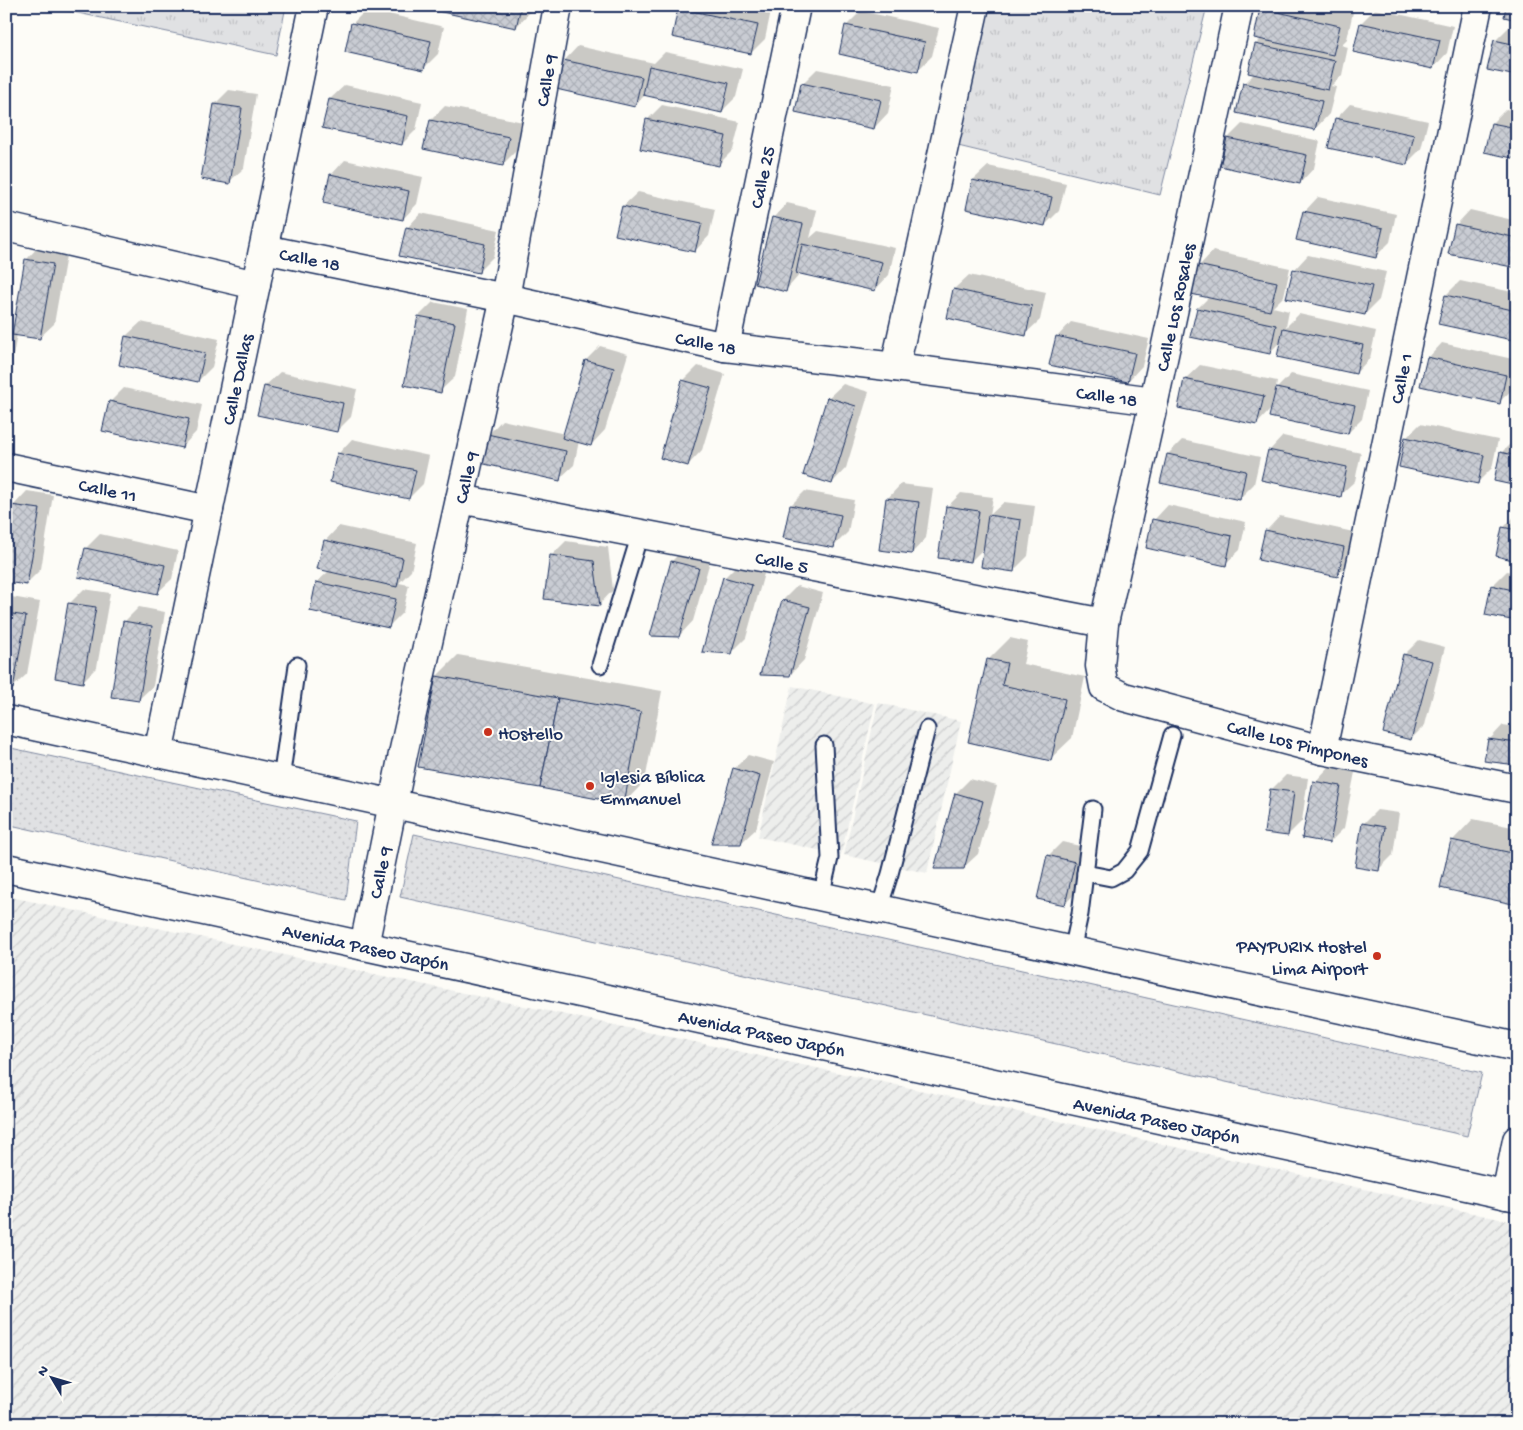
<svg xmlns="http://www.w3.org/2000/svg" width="1523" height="1430" font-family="'Gochi Hand',sans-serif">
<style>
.industrial{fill:url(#industrial-furrows)}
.grass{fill:url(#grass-dots);stroke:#7e88a0}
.park{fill:url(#park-tufts);stroke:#7e88a0}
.shadow{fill:#0003}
.building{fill:url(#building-cross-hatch);stroke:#1b2f5e}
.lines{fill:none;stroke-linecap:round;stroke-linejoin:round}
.lane-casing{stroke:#1b2f5e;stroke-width:19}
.street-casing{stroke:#1b2f5e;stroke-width:31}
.secondary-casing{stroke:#1b2f5e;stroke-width:31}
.primary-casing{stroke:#1b2f5e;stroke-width:31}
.lane{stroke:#fdfcf7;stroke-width:15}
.street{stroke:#fdfcf7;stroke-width:28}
.secondary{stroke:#fdfcf7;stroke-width:28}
.primary{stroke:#fdfcf7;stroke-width:28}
.poi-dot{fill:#c8321e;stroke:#fdfcf7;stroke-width:2}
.labels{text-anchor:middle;stroke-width:4;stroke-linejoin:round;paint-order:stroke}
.street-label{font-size:19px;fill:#1b2f5e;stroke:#fdfcf7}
.poi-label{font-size:19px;fill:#1b2f5e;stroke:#fdfcf7;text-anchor:start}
</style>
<defs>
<pattern id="industrial-furrows" width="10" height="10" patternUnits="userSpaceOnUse" patternTransform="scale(1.25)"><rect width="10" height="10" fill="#edeeec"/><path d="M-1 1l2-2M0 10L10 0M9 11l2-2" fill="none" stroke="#cbcccd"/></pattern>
<pattern id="grass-dots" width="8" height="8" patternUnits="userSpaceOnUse" patternTransform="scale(1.25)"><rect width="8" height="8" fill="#e0e1e3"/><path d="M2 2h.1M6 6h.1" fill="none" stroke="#c0c1c5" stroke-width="1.8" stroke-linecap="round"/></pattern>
<pattern id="park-tufts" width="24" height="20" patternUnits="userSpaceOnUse" patternTransform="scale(1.25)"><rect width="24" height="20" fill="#e0e1e3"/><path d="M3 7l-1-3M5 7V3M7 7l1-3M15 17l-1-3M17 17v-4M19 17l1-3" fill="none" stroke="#c0c1c5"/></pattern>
<pattern id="building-cross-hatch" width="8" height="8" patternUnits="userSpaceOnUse" patternTransform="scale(1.25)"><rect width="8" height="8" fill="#c9ccd3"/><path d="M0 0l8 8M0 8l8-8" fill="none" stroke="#acb0b8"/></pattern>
</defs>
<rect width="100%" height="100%" fill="#fdfcf7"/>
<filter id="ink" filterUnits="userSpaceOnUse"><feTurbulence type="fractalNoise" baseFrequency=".02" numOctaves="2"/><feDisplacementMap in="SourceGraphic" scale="10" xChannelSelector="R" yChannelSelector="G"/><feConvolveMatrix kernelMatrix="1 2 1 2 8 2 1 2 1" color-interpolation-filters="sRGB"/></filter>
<g filter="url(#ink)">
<g class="industrial">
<polygon points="792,686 875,704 841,855 758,837"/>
<polygon points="878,703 961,721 927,873 844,855"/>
<polygon points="6,896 892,1084 1517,1223 1517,1424 6,1424"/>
</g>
<g class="grass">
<polygon points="6,747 356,821 346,900 6,824"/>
<polygon points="414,834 1482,1073 1467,1136 400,897"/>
</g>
<g class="park">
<polygon points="45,6 286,6 276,55"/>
<polygon points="988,6 1207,6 1160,195 954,145"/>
</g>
<g class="shadow">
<polygon points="439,6 532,6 530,12 516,27"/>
<polygon points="682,6 751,6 771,11 765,39 751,53 679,8"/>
<polygon points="1264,6 1329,6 1353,12 1347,39 1341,45 1348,47 1342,75 1331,86 1336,87 1329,114 1315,129 1244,84 1255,73 1256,44 1262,38 1261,9"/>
<polygon points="367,9 444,27 438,54 424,68 352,24"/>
<polygon points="1375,9 1453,26 1447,53 1433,68 1361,23"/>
<polygon points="861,11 939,28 932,56 918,70 846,26"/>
<polygon points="1509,27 1517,28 1517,75 1495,41"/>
<polygon points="578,46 654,63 665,52 743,69 736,97 722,111 646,94 635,105 564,61"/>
<polygon points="817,69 894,85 888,113 874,128 796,111 803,83"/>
<polygon points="345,85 422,102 416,130 402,144 330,99"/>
<polygon points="229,90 256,94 244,168 229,182 215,104"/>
<polygon points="1350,104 1428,121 1421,149 1407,163 1336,119"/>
<polygon points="662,105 740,122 733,150 719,164 647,120"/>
<polygon points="445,106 523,122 517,150 502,165 431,120"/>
<polygon points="1506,109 1517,111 1517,158 1486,151 1492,123"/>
<polygon points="1242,124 1320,141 1314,168 1300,183 1222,166 1228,138"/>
<polygon points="345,160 423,177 417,204 403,219 331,175"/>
<polygon points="988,166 1066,183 1059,211 1045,225 967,208 973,180"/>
<polygon points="638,192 715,209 709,236 695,251 617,234 623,206"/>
<polygon points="1318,197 1396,214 1390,242 1376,256 1304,212"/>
<polygon points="787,203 817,210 810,238 818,231 895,248 889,275 875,290 801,273 786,290 773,218"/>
<polygon points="1470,210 1517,221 1517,267 1456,225"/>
<polygon points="421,213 499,230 493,257 478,272 407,228"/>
<polygon points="40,245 67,250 54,324 39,338 17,334 6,396 6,329 14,331 26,260"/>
<polygon points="1213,251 1290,268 1284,296 1273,307 1289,311 1286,327 1299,314 1376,331 1370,358 1356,373 1282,340 1269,353 1192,336 1198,308 1209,297 1199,266"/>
<polygon points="1308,255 1386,272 1379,300 1365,314 1294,270"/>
<polygon points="969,275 1046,292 1040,320 1025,334 954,289"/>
<polygon points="1460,281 1517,293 1517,340 1446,295"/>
<polygon points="433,302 468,309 455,377 440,391 419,316"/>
<polygon points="141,322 219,339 212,367 198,381 126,336"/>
<polygon points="1071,322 1149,339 1142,366 1128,381 1057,337"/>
<polygon points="1442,343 1517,360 1517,374 1514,388 1499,402 1428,358"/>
<polygon points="600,346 628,354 605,430 591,445 579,441 574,465 559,479 488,435 502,420 565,434 586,360"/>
<polygon points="1200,365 1277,381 1276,389 1291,374 1368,391 1362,419 1348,433 1272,408 1257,424 1179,407 1185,379"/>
<polygon points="698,366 725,374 702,450 688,465 684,380"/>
<polygon points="280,372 357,389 351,417 337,431 265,386"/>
<polygon points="843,384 869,392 846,468 832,483 828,398"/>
<polygon points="124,388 202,405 196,432 182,447 110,402"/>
<polygon points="1420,424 1498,440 1492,468 1477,483 1406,438"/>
<polygon points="1283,436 1361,453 1355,481 1340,495 1269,451"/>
<polygon points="1516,438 1517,439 1517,485 1501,453"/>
<polygon points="352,439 429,456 423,484 409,498 338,454"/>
<polygon points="1182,440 1260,457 1254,484 1239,499 1161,482 1168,454"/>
<polygon points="901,484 933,488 926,538 912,553 887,499"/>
<polygon points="27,491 53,495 41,569 26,584 13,506"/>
<polygon points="805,491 854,500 848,532 834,546 791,505"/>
<polygon points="961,493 993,497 990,515 1004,502 1035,506 1028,556 1014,570 985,547 971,561 947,507"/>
<polygon points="1168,505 1246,522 1240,550 1225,564 1154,520"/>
<polygon points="1517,514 1517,559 1503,528"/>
<polygon points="1280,516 1358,533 1352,561 1337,575 1266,531"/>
<polygon points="339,526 417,543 411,571 399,583 409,585 403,612 388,627 317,582 329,571 325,541"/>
<polygon points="100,534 178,551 172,579 157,593 86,548"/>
<polygon points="566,541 608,547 613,590 599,605 551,556"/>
<polygon points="686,547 712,554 693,621 679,636 672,561"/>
<polygon points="739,563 765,570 746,638 732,652 724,578"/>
<polygon points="1507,571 1517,574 1517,620 1492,586"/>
<polygon points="797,586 823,593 804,660 790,675 783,600"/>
<polygon points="84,589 110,593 97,667 83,681 69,604"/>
<polygon points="6,596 40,602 27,674 12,688 6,687"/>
<polygon points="139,607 165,612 153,686 138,700 124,622"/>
<polygon points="1010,638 1028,642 1023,664 1085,677 1072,738 1050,759 969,741 988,660"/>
<polygon points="1419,640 1445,647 1425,725 1411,739 1404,655"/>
<polygon points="458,655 662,691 645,781 624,803 437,676"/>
<polygon points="1503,725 1517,727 1517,764 1489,740"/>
<polygon points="748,755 774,762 756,829 741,843 734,769"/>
<polygon points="1329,767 1355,772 1344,828 1330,842 1315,782"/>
<polygon points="1286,775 1308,778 1302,821 1288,835 1271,790"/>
<polygon points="970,779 997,786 978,854 963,868 956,793"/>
<polygon points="1377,810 1399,813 1393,855 1379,869 1363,824"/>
<polygon points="1473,819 1517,828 1517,903 1452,841"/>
<polygon points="1062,842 1089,848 1079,889 1065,904 1048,856"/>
</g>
<g class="building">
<polygon points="438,6 521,6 516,28 437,11"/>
<polygon points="1506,6 1517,6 1517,20 1504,17"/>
<polygon points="678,8 758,25 751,54 672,37"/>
<polygon points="1260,8 1340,26 1333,55 1254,38"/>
<polygon points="351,23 431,41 424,70 345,52"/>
<polygon points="1360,23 1440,40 1433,69 1353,52"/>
<polygon points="845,25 925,42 918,72 839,54"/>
<polygon points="1494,40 1517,45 1517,76 1487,70"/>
<polygon points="1255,44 1335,61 1328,90 1248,73"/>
<polygon points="563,60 642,77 635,107 556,89"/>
<polygon points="649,66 729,83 722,113 643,95"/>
<polygon points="801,83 881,100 874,129 795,112"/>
<polygon points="1243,83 1322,101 1315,130 1236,113"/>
<polygon points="329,99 408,116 402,145 322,128"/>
<polygon points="214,104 242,108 230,184 201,179"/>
<polygon points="1335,118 1414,135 1407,165 1328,148"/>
<polygon points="646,119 726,136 719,166 640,149"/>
<polygon points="430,120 509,137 503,166 423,149"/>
<polygon points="1491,123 1517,128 1517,159 1484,152"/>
<polygon points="1227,138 1307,155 1300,184 1220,166"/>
<polygon points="330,174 409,191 403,220 323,203"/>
<polygon points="972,180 1052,197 1045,226 966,209"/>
<polygon points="622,206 702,223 695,252 615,235"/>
<polygon points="1303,211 1383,228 1376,258 1296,240"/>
<polygon points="772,217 803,224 786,292 755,284"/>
<polygon points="1455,224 1517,238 1517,268 1448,254"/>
<polygon points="406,227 485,244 479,273 399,256"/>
<polygon points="802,244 882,262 875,291 796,273"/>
<polygon points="25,259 53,264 40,339 12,335"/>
<polygon points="1197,265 1277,282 1270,311 1191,294"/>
<polygon points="1293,269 1372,286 1365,315 1286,298"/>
<polygon points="953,289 1032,306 1026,336 947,318"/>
<polygon points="1445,295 1517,311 1517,341 1438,324"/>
<polygon points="1197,308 1276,325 1270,354 1190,337"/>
<polygon points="418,316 455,323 441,393 404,385"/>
<polygon points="1283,328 1363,345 1356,374 1277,357"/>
<polygon points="125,336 205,353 198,382 119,365"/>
<polygon points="1056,336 1135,353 1128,382 1049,365"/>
<polygon points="1427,357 1506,375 1500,404 1420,386"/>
<polygon points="585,360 614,368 591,446 562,438"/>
<polygon points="1184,379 1264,396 1257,425 1178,408"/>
<polygon points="682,380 711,388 688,466 660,458"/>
<polygon points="264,386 343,403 337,432 257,415"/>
<polygon points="1276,388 1355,405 1348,434 1269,417"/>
<polygon points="827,397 856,406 832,484 803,475"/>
<polygon points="109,401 189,419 182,448 102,431"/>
<polygon points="487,434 566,451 560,481 480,463"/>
<polygon points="1405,437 1484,455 1478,484 1399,467"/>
<polygon points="1268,450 1347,467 1341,497 1261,480"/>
<polygon points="1500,452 1517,456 1517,486 1494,481"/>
<polygon points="337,453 416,470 409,499 330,482"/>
<polygon points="1167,454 1246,471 1240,500 1160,483"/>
<polygon points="886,498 919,502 912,554 879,550"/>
<polygon points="11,505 40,509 27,585 6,582 6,536"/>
<polygon points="790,505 841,515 834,548 783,538"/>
<polygon points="946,506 979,511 971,562 938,558"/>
<polygon points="988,515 1021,520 1014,572 981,567"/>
<polygon points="1152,519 1232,536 1226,566 1146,548"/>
<polygon points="1502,527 1517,530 1517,561 1496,556"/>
<polygon points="1265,530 1344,547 1338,577 1258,560"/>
<polygon points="324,540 403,558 397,587 317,569"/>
<polygon points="85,548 165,565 158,594 78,577"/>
<polygon points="550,555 594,561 600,606 544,599"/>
<polygon points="671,561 699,568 679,637 650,636"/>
<polygon points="723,577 752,585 732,654 702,652"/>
<polygon points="316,582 396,599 389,628 310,611"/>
<polygon points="1491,585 1517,591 1517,621 1485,615"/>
<polygon points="782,600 810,607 790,676 760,675"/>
<polygon points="68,603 96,607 83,683 55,678"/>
<polygon points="6,613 26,616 13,689 6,688"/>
<polygon points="123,621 152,626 139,701 111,697"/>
<polygon points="1403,654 1432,661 1411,740 1383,733"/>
<polygon points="987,659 1007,663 1002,685 1065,699 1051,761 968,742"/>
<polygon points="436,676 558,698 540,788 418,767"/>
<polygon points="558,698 641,712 624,804 540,788"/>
<polygon points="1488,739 1517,743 1517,765 1484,761"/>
<polygon points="733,768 760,776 741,844 711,844"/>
<polygon points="1313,781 1341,786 1330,843 1302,838"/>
<polygon points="1270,789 1294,792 1288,836 1264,833"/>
<polygon points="955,793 983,801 964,869 934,869"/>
<polygon points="1362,823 1385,827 1379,871 1355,867"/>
<polygon points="1451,840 1517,854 1517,905 1440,888"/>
<polygon points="1047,855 1075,862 1065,905 1037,899"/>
</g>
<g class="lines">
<g class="lane-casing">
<g id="lane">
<polyline points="600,665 640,534"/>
<polyline points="281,780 297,665"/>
<polyline points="1085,873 1111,878 1124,871 1140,851 1172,735"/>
<polyline points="821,896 830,858 824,745"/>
<polyline points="879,909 890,874 927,729"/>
<polyline points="1072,951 1080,914 1093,809"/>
</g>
</g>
<g class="street-casing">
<g id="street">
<polyline points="1239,6 1154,401 1104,623 1100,666 1104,687 1124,697 1322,750 1517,789"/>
<polyline points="6,227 256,285"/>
<polyline points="264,249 505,298 725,347 895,367 1154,401"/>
<polyline points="725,347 796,6"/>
<polyline points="895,367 975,6"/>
<polyline points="6,467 209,510"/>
<polyline points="460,499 1104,623"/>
<polyline points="1322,750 1478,6"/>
<polyline points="158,753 314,6"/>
<polyline points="364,946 403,754 505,298 558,6"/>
</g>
</g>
<g class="secondary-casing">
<polyline id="secondary" points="1506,1195 1517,1140"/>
</g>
<g class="primary-casing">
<g id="primary">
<polyline points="6,720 1517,1047"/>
<polyline points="6,868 1517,1197"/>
</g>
</g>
<use href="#lane" class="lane"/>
<use href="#street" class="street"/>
<use href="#secondary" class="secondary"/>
<use href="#primary" class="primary"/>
</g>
</g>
<g class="poi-dot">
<circle cx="488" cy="732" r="5"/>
<circle cx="590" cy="786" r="5"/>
<circle cx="1377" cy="956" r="5"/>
</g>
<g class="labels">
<g class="street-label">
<text transform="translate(545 80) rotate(-80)" y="7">Calle 9</text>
<text transform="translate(761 177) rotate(-78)" y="7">Calle 25</text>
<text transform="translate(310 258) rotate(11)" y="7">Calle 18</text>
<text transform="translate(1174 307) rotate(-78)" y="7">Calle Los Rosales</text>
<text transform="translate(706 342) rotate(11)" y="7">Calle 18</text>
<text transform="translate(1400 378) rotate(-78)" y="7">Calle 1</text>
<text transform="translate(236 379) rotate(-78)" y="7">Calle Dallas</text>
<text transform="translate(1107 395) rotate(8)" y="7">Calle 18</text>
<text transform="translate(465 477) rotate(-77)" y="7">Calle 9</text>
<text transform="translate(108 489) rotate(12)" y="7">Calle 11</text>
<text transform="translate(782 561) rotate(11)" y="7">Calle 5</text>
<text transform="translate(1298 742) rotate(14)" y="7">Calle Los Pimpones</text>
<text transform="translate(379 872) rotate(-78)" y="7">Calle 9</text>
<text transform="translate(366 946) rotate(12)" y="7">Avenida Paseo Japón</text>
<text transform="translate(762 1032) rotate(12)" y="7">Avenida Paseo Japón</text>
<text transform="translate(1157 1119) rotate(12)" y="7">Avenida Paseo Japón</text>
</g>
<g class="poi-label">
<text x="498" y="739">HOstello</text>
<text x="600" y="782">Iglesia Bíblica<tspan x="600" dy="22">Emmanuel</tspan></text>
<text x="1367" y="952" text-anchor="end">PAYPURIX Hostel<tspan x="1367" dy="22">Lima Airport</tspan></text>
</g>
</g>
<rect width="1523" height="1430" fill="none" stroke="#fdfcf7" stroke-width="25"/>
<rect x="12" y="12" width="1498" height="1405" fill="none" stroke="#1b2f5e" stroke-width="2" filter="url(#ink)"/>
<g transform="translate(52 1378) rotate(308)" stroke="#fdfcf7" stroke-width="4" paint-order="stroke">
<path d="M0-4L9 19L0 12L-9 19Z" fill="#1b2f5e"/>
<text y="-8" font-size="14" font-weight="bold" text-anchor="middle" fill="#1b2f5e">N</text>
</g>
</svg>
